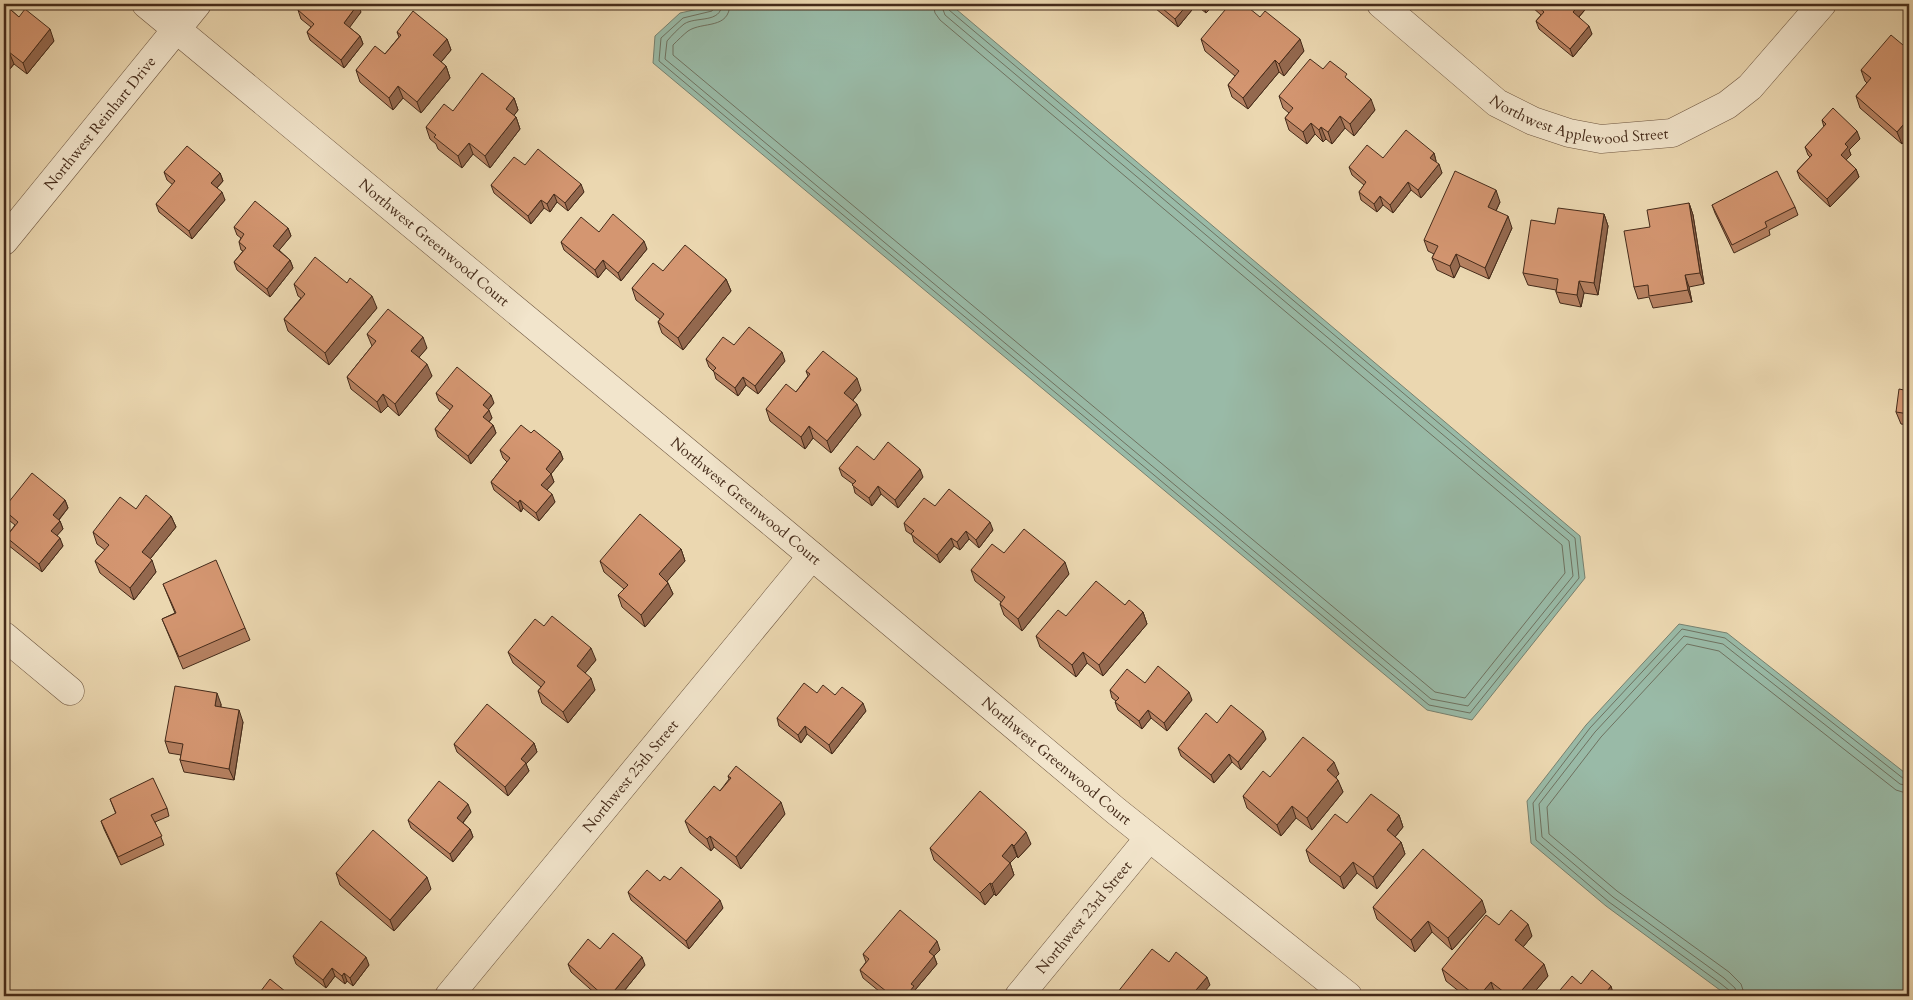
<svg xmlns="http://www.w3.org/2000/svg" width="1913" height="1000" font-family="Cardo,serif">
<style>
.water{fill:#99baa7;stroke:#77816f}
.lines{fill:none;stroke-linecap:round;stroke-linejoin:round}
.shore{stroke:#6f7260;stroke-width:1}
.minor-casing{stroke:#6e5640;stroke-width:29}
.minor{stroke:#f2e5cc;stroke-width:28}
.wall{fill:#b68161;stroke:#452b1a}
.shaded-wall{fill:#94694f;stroke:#452b1a}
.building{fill:#d49671;stroke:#452b1a}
.labels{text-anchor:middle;stroke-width:5;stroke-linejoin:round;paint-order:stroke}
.street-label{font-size:15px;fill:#452b1a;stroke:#f2e5cc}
</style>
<rect width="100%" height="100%" fill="#ebd7b0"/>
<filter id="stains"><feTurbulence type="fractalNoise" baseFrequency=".004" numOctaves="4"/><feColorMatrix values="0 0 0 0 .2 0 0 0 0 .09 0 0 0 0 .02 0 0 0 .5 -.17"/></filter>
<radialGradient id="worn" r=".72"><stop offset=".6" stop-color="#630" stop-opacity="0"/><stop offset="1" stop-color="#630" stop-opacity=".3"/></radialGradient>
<g class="water">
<polygon points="721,4 950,4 1580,536 1585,578 1472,720 1427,710 653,63 655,36 680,13"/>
<polygon points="1679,624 1727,633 1909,776 1909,996 1728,996 1606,906 1531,843 1527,801 1586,725"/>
</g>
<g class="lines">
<g class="shore">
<polyline points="716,4 712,11 683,18 661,38 659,61 1429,705 1470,713 1579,578 1575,538 949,10 947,4"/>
<path d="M722,4C721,24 696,16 684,24C678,29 672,35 667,41L665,59L1431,699L1468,706L1573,576L1569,541L945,15L941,4"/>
<path d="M730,4C729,30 703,21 688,31C683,35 678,40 673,45V55L1435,692L1465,698L1565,573L1562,545L940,20L935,13L933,4"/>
<polyline points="1731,996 1730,991 1720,983 1609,902 1536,840 1533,803 1590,728 1682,629 1725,638 1904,779 1909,780"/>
<polyline points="1737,996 1735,988 1724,978 1613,897 1542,837 1539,804 1595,732 1684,636 1723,644 1900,784 1909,786"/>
<polyline points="1745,996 1741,984 1729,972 1617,891 1549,834 1547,807 1601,737 1687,644 1719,651 1896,790 1909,794"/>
</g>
<g class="minor-casing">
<g id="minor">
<path id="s1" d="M146,4L781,530L1116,811L1348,996"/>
<path id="s2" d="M1381,4L1497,103L1533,121L1569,133L1601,139L1672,133L1727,105L1750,87L1822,4"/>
<path id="s3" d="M4,241L197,4"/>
<polyline points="4,636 70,691"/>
<path id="s4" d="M449,996L812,556"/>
<path id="s5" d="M1019,996L1149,838"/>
</g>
</g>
<use href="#minor" class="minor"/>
</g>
<g class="wall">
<polygon points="4,4 19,17 54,41 27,74 14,64 4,76"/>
<polygon points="1150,4 1215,4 1206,13 1196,5 1178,27"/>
<polygon points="1531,4 1590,4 1579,17 1592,34 1573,57 1539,29 1536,21 1541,15 1532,7"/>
<polygon points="298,10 361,12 349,27 360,36 363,44 344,68 310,40 307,32 311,27 301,19"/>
<polygon points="1260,17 1304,51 1284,76 1279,72 1248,109 1232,97 1228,85 1235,76 1205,51 1201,39"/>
<polygon points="397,32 447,39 451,50 441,62 446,66 450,78 421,113 403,98 393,110 360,82 356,70 385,54 399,37"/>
<polygon points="1909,50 1909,135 1902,144 1860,108 1856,96 1867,83 1865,81 1861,70"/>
<polygon points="1323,69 1349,80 1375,110 1354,136 1345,128 1332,144 1326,139 1323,142 1315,134 1307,144 1289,130 1285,118 1289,113 1283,108 1279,96"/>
<polygon points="514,98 518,110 514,115 516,117 520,129 490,168 473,154 462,168 438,149 436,144 430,139 426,127 453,111"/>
<polygon points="1822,120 1860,139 1849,150 1851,155 1846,160 1856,169 1859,177 1830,207 1800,179 1797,171 1810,157 1808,155 1805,147 1824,127"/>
<polygon points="1434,153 1436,161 1436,162 1442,173 1421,198 1411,190 1393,213 1383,205 1377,212 1361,200 1359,192 1364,185 1352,175 1349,167 1383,158"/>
<polygon points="525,165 584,192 568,211 557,202 550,212 544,208 531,224 494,193 491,185"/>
<polygon points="164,172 220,173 223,181 217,188 225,200 192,239 159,212 156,204 173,185 167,180"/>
<polygon points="1500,202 1496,211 1512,228 1489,279 1460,266 1454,278 1437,270 1432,258 1434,254 1428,251 1424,240"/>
<polygon points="1689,203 1693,215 1704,284 1689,287 1692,302 1653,308 1649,297 1638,299 1634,287 1650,227"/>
<polygon points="1712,205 1795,207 1798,215 1769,230 1770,235 1734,253 1715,213"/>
<polygon points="1604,214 1608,226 1598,295 1584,293 1581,307 1560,303 1556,292 1556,290 1528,285 1523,273 1555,224"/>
<polygon points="234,227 288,228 291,236 279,250 290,260 293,268 270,297 237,270 234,262 243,251 241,250 239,242 241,238 237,235"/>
<polygon points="599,232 647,249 621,281 606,268 598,278 564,250 561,242"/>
<polygon points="663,271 726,279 731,291 683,350 662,333 658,322 660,319 636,300 632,288"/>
<polygon points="347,283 377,308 329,365 288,331 284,319 301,298 298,296 294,284"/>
<polygon points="367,334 427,348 419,357 432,376 399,416 388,406 381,413 351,389 347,377 372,346"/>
<polygon points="734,345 785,361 758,394 746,385 738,396 716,379 714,372 709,367 706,359"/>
<polygon points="806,371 861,390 853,400 861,415 831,453 813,438 805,449 770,421 766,409 796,392 808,376"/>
<polygon points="1909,391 1909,425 1901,424 1896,412"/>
<polygon points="436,393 494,403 488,410 492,418 489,422 493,425 496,433 471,464 438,437 435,429 450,410 439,401"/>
<polygon points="531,433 560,451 563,459 551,474 554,482 547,490 555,502 539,521 523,508 521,512 494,490 491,482 507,462 503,458 500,450"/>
<polygon points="874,460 923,477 898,508 881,494 872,506 855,493 853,484 842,476 839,468"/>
<polygon points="65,500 68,508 59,520 60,521 63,529 57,535 63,546 42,572 8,545 6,537 15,525 5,517 4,513 4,508"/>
<polygon points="935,506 993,530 979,548 969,539 960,550 954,546 940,563 914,542 912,535 906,531 904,523"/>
<polygon points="136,509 171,516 176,527 150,559 156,572 134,600 100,573 95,561 105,550 97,544 93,532"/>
<polygon points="681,549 685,561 667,581 668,583 673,594 645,627 622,607 618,595 624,589 604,572 600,561"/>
<polygon points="1004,553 1069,574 1022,631 1004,615 1000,604 1001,602 975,581 971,570"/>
<polygon points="163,584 245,628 250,640 183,669 167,631 162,619 175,613"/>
<polygon points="1125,605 1143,612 1147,624 1103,676 1087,663 1076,677 1040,647 1036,636 1066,616"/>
<polygon points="544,626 596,660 585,673 595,690 568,723 542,703 538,691 541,687 513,663 508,652"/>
<polygon points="1145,683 1192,700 1167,731 1151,718 1142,729 1118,710 1115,702 1116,701 1112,698 1110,690"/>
<polygon points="817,693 835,695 866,711 832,754 807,734 801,743 779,726 777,718"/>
<polygon points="221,704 221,707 243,722 234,780 184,772 180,760 181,755 169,753 165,741"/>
<polygon points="1217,723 1266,739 1241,770 1232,762 1214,783 1181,756 1178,748"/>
<polygon points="534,743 537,752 526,764 529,771 508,796 457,752 454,744"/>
<polygon points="1339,774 1336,777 1343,792 1312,830 1296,818 1281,836 1247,808 1243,796 1270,777"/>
<polygon points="728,776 785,814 741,869 714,847 711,851 690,833 685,821 720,791 729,779"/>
<polygon points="110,799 167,808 169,816 155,822 164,845 121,865 104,829 101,821 116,814"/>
<polygon points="471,812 463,823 470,829 473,837 453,862 411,828 408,820"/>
<polygon points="1399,815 1403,827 1395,837 1401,842 1405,854 1377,889 1357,873 1344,889 1310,862 1306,850 1347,823"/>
<polygon points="1031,844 1018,858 1017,856 1010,863 1014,875 996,896 994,894 985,905 934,860 930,848"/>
<polygon points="336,873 431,889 394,931 340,885"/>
<polygon points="670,880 723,908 689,949 631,900 628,892 660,881"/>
<polygon points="1373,907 1486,912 1452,950 1432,932 1415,952 1377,919"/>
<polygon points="1499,925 1532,936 1523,947 1548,976 1531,996 1498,996 1495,994 1493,996 1465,996 1446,981 1442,969"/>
<polygon points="600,949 645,965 620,996 598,996 571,972 568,964"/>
<polygon points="940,950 934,956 937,964 915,990 917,994 915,996 885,996 863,978 860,970 866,962 863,954"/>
<polygon points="293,956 369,965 353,986 347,981 345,984 335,976 326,988 296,964"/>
</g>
<g class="shaded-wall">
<polygon points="358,4 361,12 347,31 344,23"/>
<polygon points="1188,4 1196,4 1196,5 1178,27 1175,19"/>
<polygon points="1205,4 1215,4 1206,13 1203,5"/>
<polygon points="1580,4 1590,4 1576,20 1573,12"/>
<polygon points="1589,26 1592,34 1573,57 1570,49"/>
<polygon points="50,29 54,41 27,74 23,63"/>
<polygon points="360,36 363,44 344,68 341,60"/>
<polygon points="447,39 451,50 437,67 433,55"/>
<polygon points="1300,39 1304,51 1284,76 1279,64"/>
<polygon points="9,52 14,64 4,76 4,59"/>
<polygon points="1275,60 1279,72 1248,109 1243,98"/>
<polygon points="446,66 450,78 421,113 417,102"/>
<polygon points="398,86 403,98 393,110 389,98"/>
<polygon points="514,98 518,110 510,121 506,109"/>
<polygon points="1371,99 1375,110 1354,136 1350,124"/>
<polygon points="1340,116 1345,128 1332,144 1328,132"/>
<polygon points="516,117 520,129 490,168 485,156"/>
<polygon points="1909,118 1909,135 1902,144 1897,132"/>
<polygon points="1311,123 1315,134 1307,144 1303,132"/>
<polygon points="1321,127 1326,139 1323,142 1319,130"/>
<polygon points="1857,131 1860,139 1849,150 1851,155 1843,163 1841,155 1845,144"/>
<polygon points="469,143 473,154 462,168 458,156"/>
<polygon points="1434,153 1436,161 1433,166 1430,158"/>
<polygon points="1439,164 1442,173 1421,198 1418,190"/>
<polygon points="1856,169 1859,177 1830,207 1827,199"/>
<polygon points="220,173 223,181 214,191 211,183"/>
<polygon points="1408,182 1411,190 1393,213 1390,205"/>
<polygon points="581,184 584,192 568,211 565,203"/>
<polygon points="1496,190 1500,202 1492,219 1488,207"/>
<polygon points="222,192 225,200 192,239 189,231"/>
<polygon points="554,194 557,202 550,212 547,204"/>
<polygon points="1380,196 1383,205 1377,212 1374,204"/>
<polygon points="541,200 544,208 531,224 528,216"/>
<polygon points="1689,203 1693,215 1704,284 1700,273"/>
<polygon points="1604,214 1608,226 1598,295 1594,283"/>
<polygon points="1508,216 1512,228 1489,279 1485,268"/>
<polygon points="288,228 291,236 276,254 273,246"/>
<polygon points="644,241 647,249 621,281 618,273"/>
<polygon points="1456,254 1460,266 1454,278 1450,266"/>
<polygon points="290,260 293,268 270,297 267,289"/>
<polygon points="603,260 606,268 598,278 595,270"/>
<polygon points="1685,275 1689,287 1692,302 1688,290"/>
<polygon points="726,279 731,291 683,350 678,338"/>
<polygon points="1579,281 1584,293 1581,307 1577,295"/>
<polygon points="372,296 377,308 329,365 325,353"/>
<polygon points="423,337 427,348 415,362 411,351"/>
<polygon points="782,352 785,361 758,394 755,386"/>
<polygon points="427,364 432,376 399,416 395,404"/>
<polygon points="743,377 746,385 738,396 735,388"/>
<polygon points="857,378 861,390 849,405 844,393"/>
<polygon points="383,394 388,406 381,413 377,402"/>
<polygon points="491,395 494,403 486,413 483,405"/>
<polygon points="857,404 861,415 831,453 827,441"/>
<polygon points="489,410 492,418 486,425 483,417"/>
<polygon points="493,425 496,433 471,464 468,456"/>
<polygon points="809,426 813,438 805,449 801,437"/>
<polygon points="560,451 563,459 551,474 554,482 544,493 541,485 546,469"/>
<polygon points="920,469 923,477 898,508 895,500"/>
<polygon points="878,486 881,494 872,506 869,498"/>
<polygon points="552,494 555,502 539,521 536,513"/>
<polygon points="65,500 68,508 56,523 53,515"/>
<polygon points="520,500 523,508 521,512 518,503"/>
<polygon points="171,516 176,527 146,564 142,552"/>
<polygon points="60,521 63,529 54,539 51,531"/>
<polygon points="990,522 993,530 979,548 976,540"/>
<polygon points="966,531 969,539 960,550 957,542"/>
<polygon points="60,538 63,546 42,572 39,564"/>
<polygon points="951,538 954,546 940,563 937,555"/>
<polygon points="681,549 685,561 663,586 659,574"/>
<polygon points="152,560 156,572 134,600 130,588"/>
<polygon points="1065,562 1069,574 1022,631 1018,619"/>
<polygon points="668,583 673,594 645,627 641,615"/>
<polygon points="1143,612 1147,624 1103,676 1099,665"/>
<polygon points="591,648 596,660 581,678 577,666"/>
<polygon points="1083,652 1087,663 1076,677 1072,665"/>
<polygon points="591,678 595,690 568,723 563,712"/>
<polygon points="1189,692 1192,700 1167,731 1164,723"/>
<polygon points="217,693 221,704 219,718 215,706"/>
<polygon points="863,703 866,711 832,754 829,745"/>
<polygon points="239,710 243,722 234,780 229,769"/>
<polygon points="1148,710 1151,718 1142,729 1139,721"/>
<polygon points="805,726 807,734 801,743 798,735"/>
<polygon points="1263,731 1266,739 1241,770 1238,762"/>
<polygon points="534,743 537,752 526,764 529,771 508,796 505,787 521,759"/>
<polygon points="1229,754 1232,762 1214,783 1211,775"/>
<polygon points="1334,762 1339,774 1331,782 1327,770"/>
<polygon points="1338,780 1343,792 1312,830 1307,818"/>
<polygon points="781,802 785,814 741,869 736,857"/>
<polygon points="468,804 471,812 460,826 457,818"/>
<polygon points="1292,806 1296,818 1281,836 1277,825"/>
<polygon points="1399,815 1403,827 1391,842 1387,830"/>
<polygon points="470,829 473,837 453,862 450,854"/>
<polygon points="1026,832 1031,844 1018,858 1014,846"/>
<polygon points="710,836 714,847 711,851 707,839"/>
<polygon points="1401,842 1405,854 1377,889 1373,877"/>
<polygon points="1012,844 1017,856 1010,863 1014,875 996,896 992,884 1002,856"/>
<polygon points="1353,862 1357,873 1344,889 1340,877"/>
<polygon points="427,877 431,889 394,931 390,920"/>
<polygon points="990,883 994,894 985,905 980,893"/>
<polygon points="720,900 723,908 689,949 686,941"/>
<polygon points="1482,900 1486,912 1452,950 1448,938"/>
<polygon points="1428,921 1432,932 1415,952 1411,940"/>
<polygon points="1528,924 1532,936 1519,952 1515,940"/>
<polygon points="937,941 940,950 934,956 937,964 915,990 917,994 915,996 906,996 911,984 929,952"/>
<polygon points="366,957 369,965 353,986 350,978"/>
<polygon points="642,957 645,965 620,996 610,996"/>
<polygon points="1544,964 1548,976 1531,996 1517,996"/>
<polygon points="332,968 335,976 326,988 323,980"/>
<polygon points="344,973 347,981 345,984 342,976"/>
<polygon points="1207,977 1210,985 1201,996 1191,996"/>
<polygon points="1491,982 1495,994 1493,996 1479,996"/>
<polygon points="1611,986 1614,996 1603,996"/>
</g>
<g class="building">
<polygon points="4,4 19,17 25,9 50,29 23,63 9,52 4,59"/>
<polygon points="303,4 358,4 344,23 360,36 341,60 307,32 314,24 298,10"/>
<polygon points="1157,4 1188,4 1175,19"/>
<polygon points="1230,4 1244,4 1260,17 1265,11 1300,39 1279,64 1275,60 1243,98 1228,85 1239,71 1201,39"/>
<polygon points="1535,4 1580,4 1573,12 1589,26 1570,49 1536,21 1544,12"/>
<polygon points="413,11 447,39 433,55 446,66 417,102 398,86 389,98 356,70 375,46 385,54 401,35 397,32"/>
<polygon points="1891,35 1909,50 1909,118 1897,132 1856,96 1871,78 1861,70"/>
<polygon points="1310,59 1323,69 1330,61 1347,74 1345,77 1371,99 1350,124 1340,116 1328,132 1321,127 1319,130 1311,123 1303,132 1285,118 1293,108 1279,96"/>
<polygon points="482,73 514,98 506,109 516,117 485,156 469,143 458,156 434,137 436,135 426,127 444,104 453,111"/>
<polygon points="1833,108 1857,131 1845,144 1848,147 1841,155 1856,169 1827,199 1797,171 1812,155 1805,147 1826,124 1822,120"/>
<polygon points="1406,130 1434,153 1430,158 1439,164 1418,190 1408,182 1390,205 1380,196 1374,204 1359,192 1366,182 1349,167 1367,145 1383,158"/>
<polygon points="187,146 220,173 211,183 222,192 189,231 156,204 175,181 164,172"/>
<polygon points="538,149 581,184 565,203 554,194 547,204 541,200 528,216 491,185 514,157 525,165"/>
<polygon points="1455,171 1496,190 1488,207 1508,216 1485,268 1456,254 1450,266 1432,258 1438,246 1424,240"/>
<polygon points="1777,171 1795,207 1765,222 1767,227 1732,245 1712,205"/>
<polygon points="255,201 288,228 273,246 290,260 267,289 234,262 246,248 239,242 244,234 234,227"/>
<polygon points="1689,203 1700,273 1685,275 1688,290 1649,296 1648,285 1634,287 1624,231 1650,227 1647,210"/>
<polygon points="1558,208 1604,214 1594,283 1579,281 1577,295 1556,292 1558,279 1523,273 1531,220 1555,224"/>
<polygon points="613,214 644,241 618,273 603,260 595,270 561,242 581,217 599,232"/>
<polygon points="685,245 726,279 678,338 658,322 664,314 632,288 653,263 663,271"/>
<polygon points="315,257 347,283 350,278 372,296 325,353 284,319 305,294 294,284"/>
<polygon points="388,309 423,337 411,351 427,364 395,404 383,394 377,402 347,377 376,341 367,334"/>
<polygon points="749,327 782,352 755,386 743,377 735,388 713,371 716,368 706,359 723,337 734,345"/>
<polygon points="823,351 857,378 844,393 857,404 827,441 809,426 801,437 766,409 786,384 796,392 810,374 806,371"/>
<polygon points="457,367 491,395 483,405 489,410 483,417 493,425 468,456 435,429 453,406 436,393"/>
<polygon points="1899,389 1909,391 1909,414 1896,412"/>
<polygon points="521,425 531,433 534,430 560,451 546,469 551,474 541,485 552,494 536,513 520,500 518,503 491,482 510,458 500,450"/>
<polygon points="888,442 920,469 895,500 878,486 869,498 852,485 856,481 839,468 857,446 874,460"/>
<polygon points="32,473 65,500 53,515 60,521 51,531 60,538 39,564 6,537 18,522 4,510 4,508"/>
<polygon points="949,489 990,522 976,540 966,531 957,542 951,538 937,555 911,534 914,531 904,523 924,498 935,506"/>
<polygon points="146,495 171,516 142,552 152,560 130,588 95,561 109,545 93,532 120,497 136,509"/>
<polygon points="640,514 681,549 659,574 668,583 641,615 618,595 628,585 600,561"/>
<polygon points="1909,518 1909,531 1905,519"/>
<polygon points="1024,529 1065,562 1018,619 1000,604 1005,597 971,570 992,544 1004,553"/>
<polygon points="216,560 245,628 179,657 162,619 176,613 163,584"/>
<polygon points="1096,581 1125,605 1129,600 1143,612 1099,665 1083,652 1072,665 1036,636 1058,610 1066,616"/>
<polygon points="552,616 591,648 577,666 591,678 563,712 538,691 545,682 508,652 535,619 544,626"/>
<polygon points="1158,666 1189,692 1164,723 1148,710 1139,721 1115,702 1119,698 1110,690 1127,669 1145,683"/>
<polygon points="804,683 817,693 823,685 835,695 842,687 863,703 829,745 805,726 798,735 777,718"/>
<polygon points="175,686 217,693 215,706 239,710 229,769 180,760 183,744 165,741"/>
<polygon points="487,704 534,743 521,759 526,763 505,787 454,744"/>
<polygon points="1231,705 1263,731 1238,762 1229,754 1211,775 1178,748 1206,713 1217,723"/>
<polygon points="1303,737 1334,762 1327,770 1338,780 1307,818 1292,806 1277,825 1243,796 1263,771 1270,777"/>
<polygon points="736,766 781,802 736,857 710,836 707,839 685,821 714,786 720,791 731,778 728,776"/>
<polygon points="153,778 167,808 151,815 162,836 118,857 101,821 116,813 110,799"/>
<polygon points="439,781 468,804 457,818 470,829 450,854 408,820"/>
<polygon points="980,791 1026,832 1014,846 1012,844 1002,856 1010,863 992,884 990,883 980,893 930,848"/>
<polygon points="1371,794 1399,815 1387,830 1401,842 1373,877 1353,862 1340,877 1306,850 1335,814 1347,823"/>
<polygon points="373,830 427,877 390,920 336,873"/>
<polygon points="1423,849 1482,900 1448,938 1428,921 1411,940 1373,907"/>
<polygon points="681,867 720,900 686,941 628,892 647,870 660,881 664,876 670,880"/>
<polygon points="900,910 937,941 929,952 934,956 911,984 914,986 906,996 892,996 860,970 869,959 863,954"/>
<polygon points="1511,910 1528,924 1515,940 1544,964 1517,996 1509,996 1491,982 1479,996 1476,996 1442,969 1486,915 1499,925"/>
<polygon points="321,921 366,957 350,978 344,973 342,976 332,968 323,980 293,956"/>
<polygon points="613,933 642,957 610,996 604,996 568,964 588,939 600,949"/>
<polygon points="1152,949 1169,962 1176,952 1207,977 1191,996 1122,996 1117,993"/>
<polygon points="1592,970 1611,986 1603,996 1555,996 1572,976 1581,984"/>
<polygon points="270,979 291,996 257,996"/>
<polygon points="543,993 547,996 541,996"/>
</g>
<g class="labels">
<g class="street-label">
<text dy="5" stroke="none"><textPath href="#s2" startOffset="238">Northwest Applewood Street</textPath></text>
<text dy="5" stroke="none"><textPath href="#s3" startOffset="152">Northwest Reinhart Drive</textPath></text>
<text dy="5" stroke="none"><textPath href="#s1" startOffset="374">Northwest Greenwood Court</textPath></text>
<text dy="5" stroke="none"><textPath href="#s1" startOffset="779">Northwest Greenwood Court</textPath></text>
<text dy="5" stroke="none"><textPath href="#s1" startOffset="1184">Northwest Greenwood Court</textPath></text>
<text dy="5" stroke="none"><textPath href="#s4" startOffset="285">Northwest 25th Street</textPath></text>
<text dy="5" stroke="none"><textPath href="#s5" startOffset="102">Northwest 23rd Street</textPath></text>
</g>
</g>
<rect width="1913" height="1000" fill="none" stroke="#ebd7b0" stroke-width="20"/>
<rect x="5" y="5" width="1903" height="990" fill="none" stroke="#452b1a" stroke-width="2.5"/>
<rect x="10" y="10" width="1893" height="980" fill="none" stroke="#452b1a"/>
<rect width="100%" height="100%" filter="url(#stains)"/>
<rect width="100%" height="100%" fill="url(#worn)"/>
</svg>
